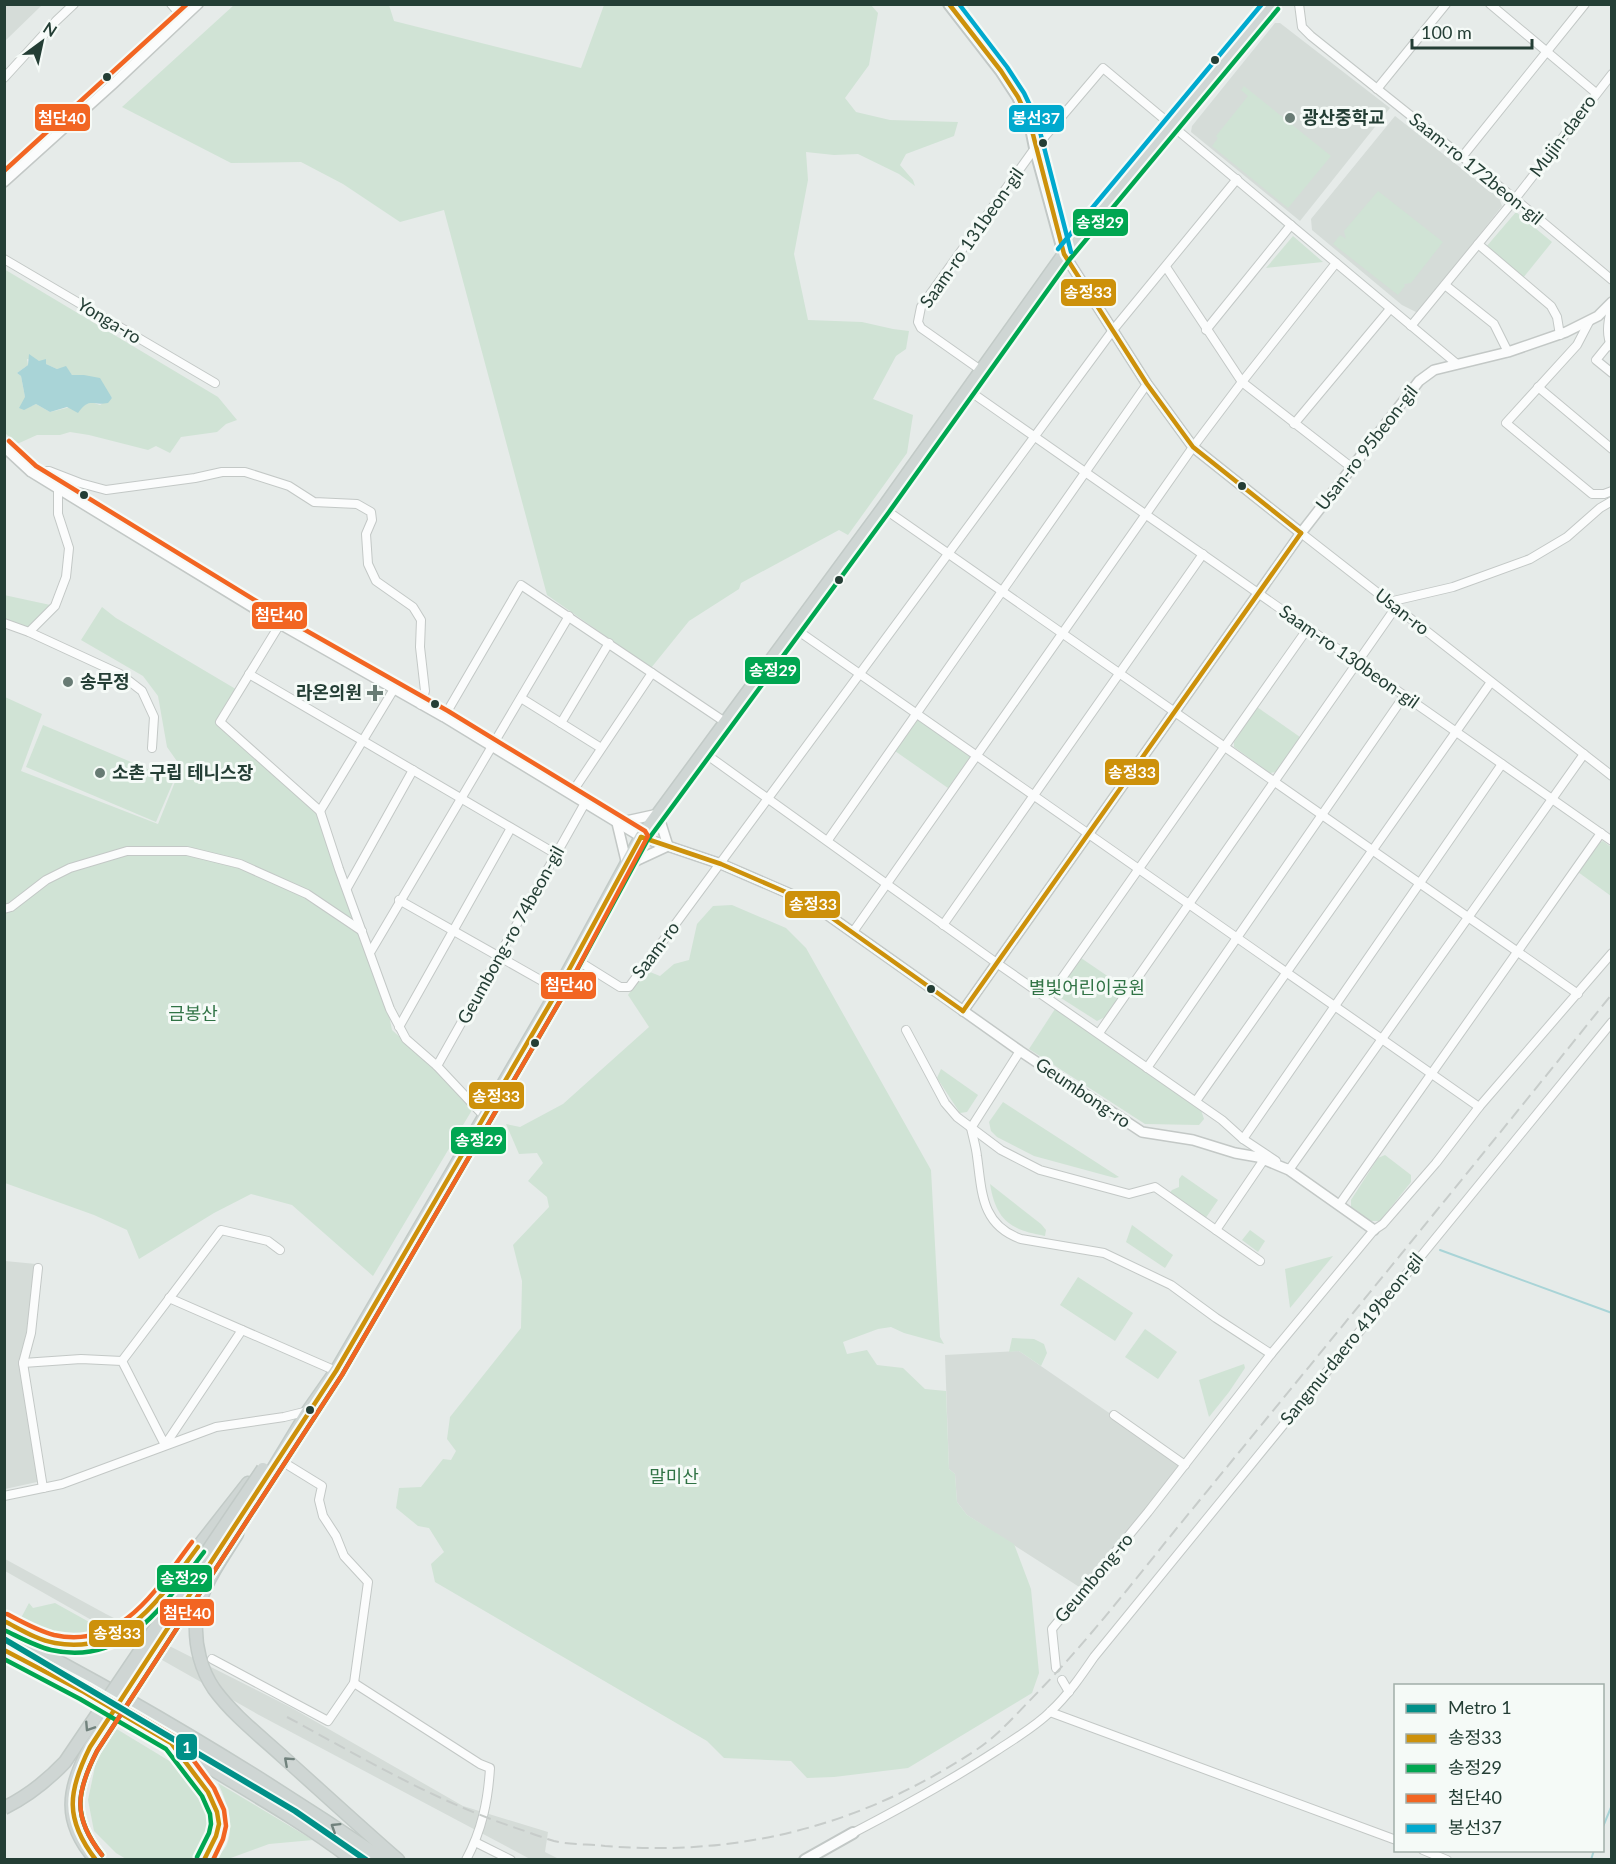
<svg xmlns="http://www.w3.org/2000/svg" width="1616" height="1864" font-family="Lato,'Noto Sans KR',sans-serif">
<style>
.built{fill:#d5dcd8}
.green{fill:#d0e3d5;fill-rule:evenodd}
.water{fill:#a9d4d7}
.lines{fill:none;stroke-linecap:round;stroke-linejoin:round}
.stream{stroke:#a9d4d7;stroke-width:2}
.minor-casing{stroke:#c3c8c6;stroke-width:10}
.tertiary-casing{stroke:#c3c8c6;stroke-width:12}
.secondary-casing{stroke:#c2c8c6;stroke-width:14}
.primary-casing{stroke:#c2cac7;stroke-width:15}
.minor{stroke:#fbfcfc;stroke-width:8}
.tertiary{stroke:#fbfcfc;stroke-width:9}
.secondary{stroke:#fbfcfc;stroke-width:10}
.primary{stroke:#cfd6d4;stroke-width:12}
.rail{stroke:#c7ccca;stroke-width:2;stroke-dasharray:12 6;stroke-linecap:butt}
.primary-bridge-casing{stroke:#c2cac7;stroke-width:15;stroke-linecap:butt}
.primary-bridge{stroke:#cfd6d4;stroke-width:12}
.bus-1-casing{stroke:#f5faf7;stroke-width:9}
.bus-2-casing{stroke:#f5faf7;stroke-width:9}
.bus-3-casing{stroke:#f5faf7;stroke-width:9}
.bus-4-casing{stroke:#f5faf7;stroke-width:9}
.bus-1{stroke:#cd910b;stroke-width:4.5}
.bus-2{stroke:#00a651;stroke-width:4.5}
.bus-3{stroke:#f26522;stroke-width:4.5}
.bus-4{stroke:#00a9ce;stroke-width:4.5}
.metro-1-casing{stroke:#f5faf7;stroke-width:10}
.metro-1{stroke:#009088;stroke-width:6}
.oneway{stroke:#71827d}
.bus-dot{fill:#243e35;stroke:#f5faf7;stroke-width:2}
.poi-dot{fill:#687b74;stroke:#f5faf7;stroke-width:2}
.labels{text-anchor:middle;stroke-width:6;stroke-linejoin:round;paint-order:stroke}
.poi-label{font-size:18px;font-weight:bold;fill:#243e35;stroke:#f5faf7;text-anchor:start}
.street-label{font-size:18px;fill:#243e35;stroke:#f5faf7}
.park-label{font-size:18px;fill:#307345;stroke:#f5faf7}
.line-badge{stroke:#f5faf7;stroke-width:2}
.badge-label{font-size:16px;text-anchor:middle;font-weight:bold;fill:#fff}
</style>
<rect width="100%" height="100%" fill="#e6ebe9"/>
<g class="built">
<polygon points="5,4 42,4 42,5 5,41"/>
<polygon points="1275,23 1280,23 1390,108 1300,221 1191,132 1192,126"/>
<polygon points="1395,116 1495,195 1499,198 1502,206 1418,313 1402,305 1312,230 1311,219"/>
<polygon points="5,1261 36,1264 30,1314 20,1363 40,1478 37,1482 5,1489"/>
<polygon points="1019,1351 1185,1465 1084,1590 967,1515 957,1502 955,1474 949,1469 945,1355"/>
<polygon points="5,1559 106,1614 292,1708 463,1806 548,1832 545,1852 559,1859 530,1859 259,1715 5,1571"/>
</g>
<g class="green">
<polygon points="234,5 389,5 394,21 581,68 604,5 871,5 878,13 869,65 845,98 856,112 890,120 958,122 954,136 906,154 900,165 913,180 915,186 899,174 858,154 834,155 806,152 808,180 794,254 808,320 862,322 893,329 909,331 906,349 896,356 873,399 913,415 907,453 848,535 839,530 741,583 739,589 689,621 651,668 547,595 444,210 400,222 343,184 301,162 231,163 122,107"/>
<polygon points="1244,86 1331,156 1288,208 1212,146 1218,138 1216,136 1248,96 1241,90"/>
<polygon points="1378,191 1443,242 1411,283 1404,284 1405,286 1398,295 1333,244 1340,235 1346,239 1344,231"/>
<polygon points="1516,212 1552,242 1523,278 1486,247"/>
<polygon points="1293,236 1323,262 1266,268"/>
<path d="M4,269L218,397L237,420L226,424L217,432L181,437L170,453L156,446L148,450L89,435L70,432L60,435H37L17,444L5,433ZM27,359L39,361L57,369L66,367L72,375C89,375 102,384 112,398L100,405L91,402L50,412L36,404L32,406L25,397L21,376L17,373L28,365Z"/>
<polygon points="4,595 55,606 29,632 5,623"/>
<polygon points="102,607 116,618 239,691 220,722 321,814 335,868 347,888 383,985 392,1030 475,1105 373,1276 292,1205 251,1194 214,1213 139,1259 127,1230 94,1215 5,1183 5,697 42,714 21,771 158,824 181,767 167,747 158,696 143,676 81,640"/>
<polygon points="1257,707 1300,737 1276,772 1270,773 1234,747 1234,742"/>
<polygon points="918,719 971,756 948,788 895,751"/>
<polygon points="43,725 174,780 156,822 26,767"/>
<polygon points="1603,841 1611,847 1611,896 1578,872 1598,843"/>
<polygon points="732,905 786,928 806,948 931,1170 940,1337 944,1344 904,1333 891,1327 878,1329 843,1342 847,1354 867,1350 877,1365 903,1368 925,1389 946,1391 949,1469 955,1474 957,1502 967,1515 1014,1544 1031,1589 1039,1673 1032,1693 908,1768 834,1777 807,1778 791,1761 724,1758 707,1741 435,1582 431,1564 444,1552 429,1528 418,1526 396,1508 399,1488 421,1487 443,1459 451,1460 456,1451 447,1439 450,1417 521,1328 522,1281 513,1245 549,1207 547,1197 528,1181 543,1163 537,1153 519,1154 506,1124 520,1127 563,1104 649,1027 628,995 645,970 660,976 674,964 689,960 697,924 713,906"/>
<polygon points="1081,958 1125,988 1105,1017 1097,1021 1061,998 1059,993 1061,987"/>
<polygon points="1055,1009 1201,1110 1204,1119 1199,1125 1145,1124 1029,1049"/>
<polygon points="941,1069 978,1095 967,1112 960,1113 937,1078"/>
<polygon points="1003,1102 1119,1177 1115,1178 1034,1156 997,1137 991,1131 989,1122"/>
<polygon points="1385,1155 1411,1175 1411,1182 1380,1221 1371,1221 1351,1207 1351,1200 1378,1158"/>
<polygon points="1182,1175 1218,1200 1205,1219 1169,1194 1172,1190 1179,1187 1179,1179"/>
<path d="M990,1184L1041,1224L1046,1230L1045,1236C1010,1230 996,1220 990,1184Z"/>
<polygon points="1132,1225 1173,1255 1165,1268 1126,1242"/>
<polygon points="1250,1230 1265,1241 1258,1252 1242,1240"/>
<polygon points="1333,1256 1290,1308 1285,1269"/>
<polygon points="1078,1277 1133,1313 1115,1341 1060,1305"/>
<polygon points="1145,1329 1177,1352 1158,1379 1125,1357"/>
<polygon points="1012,1338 1034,1339 1044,1344 1047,1353 1041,1366 1019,1351 1009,1352"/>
<polygon points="1244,1364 1245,1368 1229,1392 1209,1417 1199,1380"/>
<polygon points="29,1603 33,1608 55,1603 109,1633 85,1640 42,1631 21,1618"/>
<polygon points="115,1728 186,1771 204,1792 215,1814 211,1838 196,1858 126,1859 116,1853 94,1831 88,1800 97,1757"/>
<path d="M218,1783L313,1840L269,1844L228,1859H216C219,1855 225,1849 227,1844C235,1824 226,1800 218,1783Z"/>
</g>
<path class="water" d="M29,354L39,361L46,359V364L57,369L66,366L72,375H84L100,378L112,398L108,403C91,406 90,397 78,413L67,407L50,412L36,404L24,410L19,408L25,397L21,376L17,373L28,365Z"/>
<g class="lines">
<g class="stream">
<polyline points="1440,1250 1612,1313"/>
<polyline points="1602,1829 1612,1805"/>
<polyline points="1591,1860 1594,1850"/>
</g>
<g class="minor-casing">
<g id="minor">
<polyline points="171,4 183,18"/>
<polyline points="1299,4 1302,27 1311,36 1515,199 1612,280"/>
<polyline points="1490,4 1596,93"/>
<polyline points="4,78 56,21 74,4"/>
<polyline points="1377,89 1446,4"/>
<polyline points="1462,157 1585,4"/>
<polyline points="1478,244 1551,306 1557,317 1560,335"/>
<polyline points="4,259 215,383"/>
<polyline points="1166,267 1242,382 1351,467"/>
<polyline points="1445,285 1494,324 1508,352"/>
<path d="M1612,307C1608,320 1605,335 1612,347"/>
<polyline points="1589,322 1577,345 1506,423 1592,494 1604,494 1612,491"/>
<polyline points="1411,326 1515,199 1612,74"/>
<polyline points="1206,330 1291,225"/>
<polyline points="1609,344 1596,360 1612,373"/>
<polyline points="982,371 921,328 918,322 921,307 1035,148 1103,68 1457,364"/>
<polyline points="1538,387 1612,449"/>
<polyline points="968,390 1612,841"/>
<polyline points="1294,424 1390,309"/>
<polyline points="31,472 49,471 80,483 106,490 195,478 222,472 245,472 289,486 314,502 357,504 371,512 372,520 366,534 368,564 376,581 413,607 421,620 420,647 425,691 421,705"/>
<polyline points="883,508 1578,994"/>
<polyline points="1301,533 1612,776"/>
<polyline points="1389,602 1453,587 1530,559 1567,537 1600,508 1612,501"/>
<polyline points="4,623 29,632 120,674 142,691 154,717 152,748"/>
<polyline points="280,624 220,722 320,811 339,869 390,1009 406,1039 437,1066 484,1116"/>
<polyline points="794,628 1479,1107"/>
<polyline points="29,632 55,606 66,577 69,548 58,514 58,488"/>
<polyline points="249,674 556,854"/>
<polyline points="521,698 601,748"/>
<polyline points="444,717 521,585 725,722"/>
<polyline points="561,723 609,643"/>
<polyline points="703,752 998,964 1222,1120 1243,1139"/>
<polyline points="571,794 652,673"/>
<polyline points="320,811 394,689"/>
<polyline points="828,840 1147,384"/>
<polyline points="347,888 413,770"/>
<polyline points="399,900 558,990"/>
<polyline points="4,909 11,907 46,880 70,868 127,851 187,851 240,864 307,894 362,931"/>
<polyline points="943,925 1203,554"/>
<polyline points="853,932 1193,447 1242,382 1336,263"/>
<polyline points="371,951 569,616"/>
<polyline points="575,959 620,987 629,987 1113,330 1237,179"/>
<polyline points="1048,998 1308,628"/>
<polyline points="399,1027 511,828"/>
<polyline points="906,1030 945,1103 957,1117 1001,1150 1040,1170 1129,1194 1155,1187 1216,1230 1263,1161"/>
<polyline points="1099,1033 1396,607"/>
<path d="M1020,1051L971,1128C973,1137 976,1147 977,1156C982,1192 981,1225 1021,1239L1104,1253L1171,1285L1216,1318L1271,1354"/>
<polyline points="437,1066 585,803"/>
<polyline points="1147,1068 1404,696"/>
<polyline points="1196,1101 1491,682"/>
<polyline points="1276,1161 1243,1139 1502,764"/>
<polyline points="1286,1168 1289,1170 1584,754"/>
<polyline points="1339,1205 1601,833"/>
<polyline points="1216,1230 1260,1261"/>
<polyline points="38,1268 31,1333 23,1363 43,1488"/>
<polyline points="169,1298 336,1371"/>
<polyline points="122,1361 221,1230 268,1241 280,1250"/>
<polyline points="23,1363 81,1359 122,1361 165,1445 242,1330"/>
<polyline points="1114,1415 1185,1465"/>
<polyline points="4,1496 62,1484 216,1427 284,1417 308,1411"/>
<polyline points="212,1659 328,1721 354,1683 368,1582 344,1556 336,1536 323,1516 319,1500 322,1486 283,1462"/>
<polyline points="1056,1668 1052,1629 1148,1512 1271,1354 1374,1230 1383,1224 1436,1163 1479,1107 1612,953"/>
<polyline points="1062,1680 1069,1692"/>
<path d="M354,1683L480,1764L490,1768C488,1801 482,1830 466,1860"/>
<polyline points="1050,1712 1396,1840"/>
<path d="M853,1833C901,1808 950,1781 996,1751C1014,1739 1035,1727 1051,1711C1068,1695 1081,1676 1094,1657L1612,1022"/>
<polyline points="475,1842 511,1860"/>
<polyline points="1423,1850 1447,1860"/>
</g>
</g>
<g class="tertiary-casing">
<g id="tertiary">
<polyline points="4,182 114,83 198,4"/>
<polyline points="1064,254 1147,384 1193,447 1301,533"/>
<polyline points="4,447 31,472 280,624 444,717 641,837 721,864 811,903 1020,1051 1142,1132 1193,1140 1235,1153 1258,1157 1289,1170 1374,1230"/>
<polygon points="658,814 668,846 627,865 617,823"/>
<polyline points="963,1011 1301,533 1419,381 1434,370 1508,352 1566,332 1598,316 1612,302"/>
</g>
</g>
<g class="secondary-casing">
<g id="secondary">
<polyline points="949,4 1001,71 1018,97 1030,123 1035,148 1064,254"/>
<polyline points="805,1860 853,1833"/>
</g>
</g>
<g class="primary-casing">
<g id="primary">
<polyline points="270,1474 308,1411 336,1371 558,990 641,837 883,508 1064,254 1272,4"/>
<path d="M237,1534C220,1562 198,1589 196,1624C195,1646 201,1670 214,1689C233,1715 259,1735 282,1756C321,1791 359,1826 398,1860"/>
<polyline points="4,1621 53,1643 69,1645 94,1644 121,1635 137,1621 158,1598 248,1483"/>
<path d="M4,1633C135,1700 262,1777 384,1860"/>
<path d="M4,1650C81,1691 156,1734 230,1780C272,1805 314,1830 353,1860"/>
<path d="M174,1749C191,1770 221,1796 219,1825C218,1838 210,1849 204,1860"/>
</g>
</g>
<use href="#minor" class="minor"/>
<use href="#tertiary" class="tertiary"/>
<use href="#secondary" class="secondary"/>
<use href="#primary" class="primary"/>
<g class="rail">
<polyline points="4,5 5,4"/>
<path d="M287,1717C361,1757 433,1800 513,1827C526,1831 540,1837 554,1841C570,1845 589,1844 605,1846C741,1857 863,1825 976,1750C999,1735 1019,1711 1039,1691C1093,1635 1140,1573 1190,1512C1331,1340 1472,1168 1612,994"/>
</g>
<g class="primary-bridge-casing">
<g id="primary-bridge">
<path d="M4,1808C28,1796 47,1781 65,1762L263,1469"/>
<path d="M96,1860C62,1822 67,1789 90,1747L270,1474"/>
</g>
</g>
<use href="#primary-bridge" class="primary-bridge"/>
<g class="bus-1-casing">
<g id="bus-1">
<polyline points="949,4 1001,71 1018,97 1030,123 1064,254 1147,384 1193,447 1301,533"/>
<polyline points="641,837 721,864 811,903 963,1011"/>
<polyline points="963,1011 1301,533"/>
<path d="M4,1621C20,1629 37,1640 55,1643C126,1656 161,1596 198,1547"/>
<polyline points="4,1650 84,1692 171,1743 208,1792 217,1812 219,1824 216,1836 204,1860"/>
<path d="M96,1860C64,1819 68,1791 90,1747L336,1371L558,990L641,837"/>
</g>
</g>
<g class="bus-2-casing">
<g id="bus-2">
<path d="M4,1630C19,1637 35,1646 51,1650C126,1667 165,1603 204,1552"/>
<polyline points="4,1659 80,1699 166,1749 202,1796 210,1814 211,1824 209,1833 197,1857"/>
<path d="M102,1855C72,1817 76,1792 97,1751L342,1375L564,994L647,841L889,512L1070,259L1278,9"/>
</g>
</g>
<g class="bus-3-casing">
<g id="bus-3">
<polyline points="4,171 187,4"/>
<path d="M9,441L36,466L284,618L448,711L645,831L648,836L564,994L342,1375L97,1751C76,1792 72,1817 102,1855"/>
<path d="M7,1614C22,1622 38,1631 54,1635C122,1650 157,1588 192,1542"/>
<polyline points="7,1643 88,1686 177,1738 214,1788 224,1810 226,1826 223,1839 213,1860"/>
</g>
</g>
<g class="bus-4-casing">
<g id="bus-4">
<polyline points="959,4 1007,67 1024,93 1037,120 1071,252"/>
<polyline points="1058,249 1262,4"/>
</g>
</g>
<use href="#bus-1" class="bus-1"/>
<use href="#bus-2" class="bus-2"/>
<use href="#bus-3" class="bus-3"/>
<use href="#bus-4" class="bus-4"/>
<g class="metro-1-casing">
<polyline id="metro-1" points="4,1639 295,1811 366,1860"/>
</g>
<use href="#metro-1" class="metro-1"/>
</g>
<defs><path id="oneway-chevron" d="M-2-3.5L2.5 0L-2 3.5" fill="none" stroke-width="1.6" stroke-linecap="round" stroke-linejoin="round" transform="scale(1.5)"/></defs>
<g class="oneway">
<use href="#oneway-chevron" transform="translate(89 1727) rotate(123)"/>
<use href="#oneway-chevron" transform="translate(288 1761) rotate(-138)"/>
<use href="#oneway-chevron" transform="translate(335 1827) rotate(-148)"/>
</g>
<g class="bus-dot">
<circle cx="1215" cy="60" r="5"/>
<circle cx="107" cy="77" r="5"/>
<circle cx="1043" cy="143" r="5"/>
<circle cx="1242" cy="486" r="5"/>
<circle cx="84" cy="495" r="5"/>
<circle cx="839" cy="580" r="5"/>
<circle cx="435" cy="704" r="5"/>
<circle cx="931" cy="989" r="5"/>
<circle cx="535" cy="1043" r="5"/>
<circle cx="310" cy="1410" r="5"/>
</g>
<g class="poi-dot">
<circle cx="1290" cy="118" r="6"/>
<circle cx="68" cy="682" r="6"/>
<path d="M372 684h6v6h6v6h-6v6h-6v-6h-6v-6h6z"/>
<circle cx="100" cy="773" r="6"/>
</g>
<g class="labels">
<g class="poi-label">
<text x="1302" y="124">광산중학교</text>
<text x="80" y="688">송무정</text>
<text x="362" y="699" text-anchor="end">라온의원</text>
<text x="112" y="779">소촌 구립 테니스장</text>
</g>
<g class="street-label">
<text transform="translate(1563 136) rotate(-53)" y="6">Mujin-daero</text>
<text transform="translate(1476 169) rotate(39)" y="6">Saam-ro 172beon-gil</text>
<text transform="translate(972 238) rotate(-55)" y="6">Saam-ro 131beon-gil</text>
<text transform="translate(109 321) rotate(31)" y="6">Yonga-ro</text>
<text transform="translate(1367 448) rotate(-52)" y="6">Usan-ro 95beon-gil</text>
<text transform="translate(1402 612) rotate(38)" y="6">Usan-ro</text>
<text transform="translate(1349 657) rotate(35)" y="6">Saam-ro 130beon-gil</text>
<text transform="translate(511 935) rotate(-61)" y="6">Geumbong-ro 74beon-gil</text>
<text transform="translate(656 950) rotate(-53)" y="6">Saam-ro</text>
<text transform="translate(1083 1093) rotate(34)" y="6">Geumbong-ro</text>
<text transform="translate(1352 1339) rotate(-51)" y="6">Sangmu-daero 419beon-gil</text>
<text transform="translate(1094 1578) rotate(-50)" y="6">Geumbong-ro</text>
</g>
<g class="park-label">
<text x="1087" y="994">별빛어린이공원</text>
<text x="193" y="1020">금봉산</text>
<text x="674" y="1483">말미산</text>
</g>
</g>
<g class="line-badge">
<rect x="34" y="103" width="57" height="29" rx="6" fill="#f26522"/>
<rect x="1008" y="104" width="57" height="29" rx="6" fill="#00a9ce"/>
<rect x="1072" y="208" width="57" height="29" rx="6" fill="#00a651"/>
<rect x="1060" y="278" width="57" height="29" rx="6" fill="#cd910b"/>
<rect x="251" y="601" width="57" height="29" rx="6" fill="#f26522"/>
<rect x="744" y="656" width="57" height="29" rx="6" fill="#00a651"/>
<rect x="1104" y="758" width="56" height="28" rx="6" fill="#cd910b"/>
<rect x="784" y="890" width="57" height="29" rx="6" fill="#cd910b"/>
<rect x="540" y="971" width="57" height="29" rx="6" fill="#f26522"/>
<rect x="468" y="1081" width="57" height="29" rx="6" fill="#cd910b"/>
<rect x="450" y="1126" width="57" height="29" rx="6" fill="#00a651"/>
<rect x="156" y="1564" width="57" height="29" rx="6" fill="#00a651"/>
<rect x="159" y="1598" width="56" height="29" rx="6" fill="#f26522"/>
<rect x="88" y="1619" width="57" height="29" rx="6" fill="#cd910b"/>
<rect x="175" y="1733" width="23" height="28" rx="6" fill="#009088"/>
</g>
<g class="badge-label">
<text x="62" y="124">첨단40</text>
<text x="1036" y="124">봉선37</text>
<text x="1100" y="228">송정29</text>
<text x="1088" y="298">송정33</text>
<text x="279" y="621">첨단40</text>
<text x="773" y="676">송정29</text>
<text x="1132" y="778">송정33</text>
<text x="813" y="910">송정33</text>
<text x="569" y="991">첨단40</text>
<text x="496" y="1102">송정33</text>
<text x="479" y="1146">송정29</text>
<text x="184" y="1584">송정29</text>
<text x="187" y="1619">첨단40</text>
<text x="117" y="1639">송정33</text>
<text x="187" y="1753">1</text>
</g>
<rect width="1616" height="1864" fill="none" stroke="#243e35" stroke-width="12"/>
<rect x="1394" y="1684" width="210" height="168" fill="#f5faf7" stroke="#a1afa9" stroke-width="1.5"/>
<rect x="1406" y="1704" width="30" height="9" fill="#009088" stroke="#a1afa9" stroke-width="1.5"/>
<text x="1448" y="1714" font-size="18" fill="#243e35">Metro 1</text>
<rect x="1406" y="1734" width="30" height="9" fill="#cd910b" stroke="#a1afa9" stroke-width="1.5"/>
<text x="1448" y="1744" font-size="18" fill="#243e35">송정33</text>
<rect x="1406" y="1764" width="30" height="9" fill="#00a651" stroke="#a1afa9" stroke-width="1.5"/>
<text x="1448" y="1774" font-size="18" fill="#243e35">송정29</text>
<rect x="1406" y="1794" width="30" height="9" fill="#f26522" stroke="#a1afa9" stroke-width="1.5"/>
<text x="1448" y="1804" font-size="18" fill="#243e35">첨단40</text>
<rect x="1406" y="1824" width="30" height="9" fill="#00a9ce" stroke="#a1afa9" stroke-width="1.5"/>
<text x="1448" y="1834" font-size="18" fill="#243e35">봉선37</text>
<g transform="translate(42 42) rotate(33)" stroke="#f5faf7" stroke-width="4.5" paint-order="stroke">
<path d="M0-4.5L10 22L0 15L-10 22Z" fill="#243e35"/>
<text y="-9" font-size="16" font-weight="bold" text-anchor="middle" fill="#243e35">N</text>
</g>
<path d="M1412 39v9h120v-9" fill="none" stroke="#243e35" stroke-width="3"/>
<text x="1421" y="39" font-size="18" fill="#243e35" stroke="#f5faf7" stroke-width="4.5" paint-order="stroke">100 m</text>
</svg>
